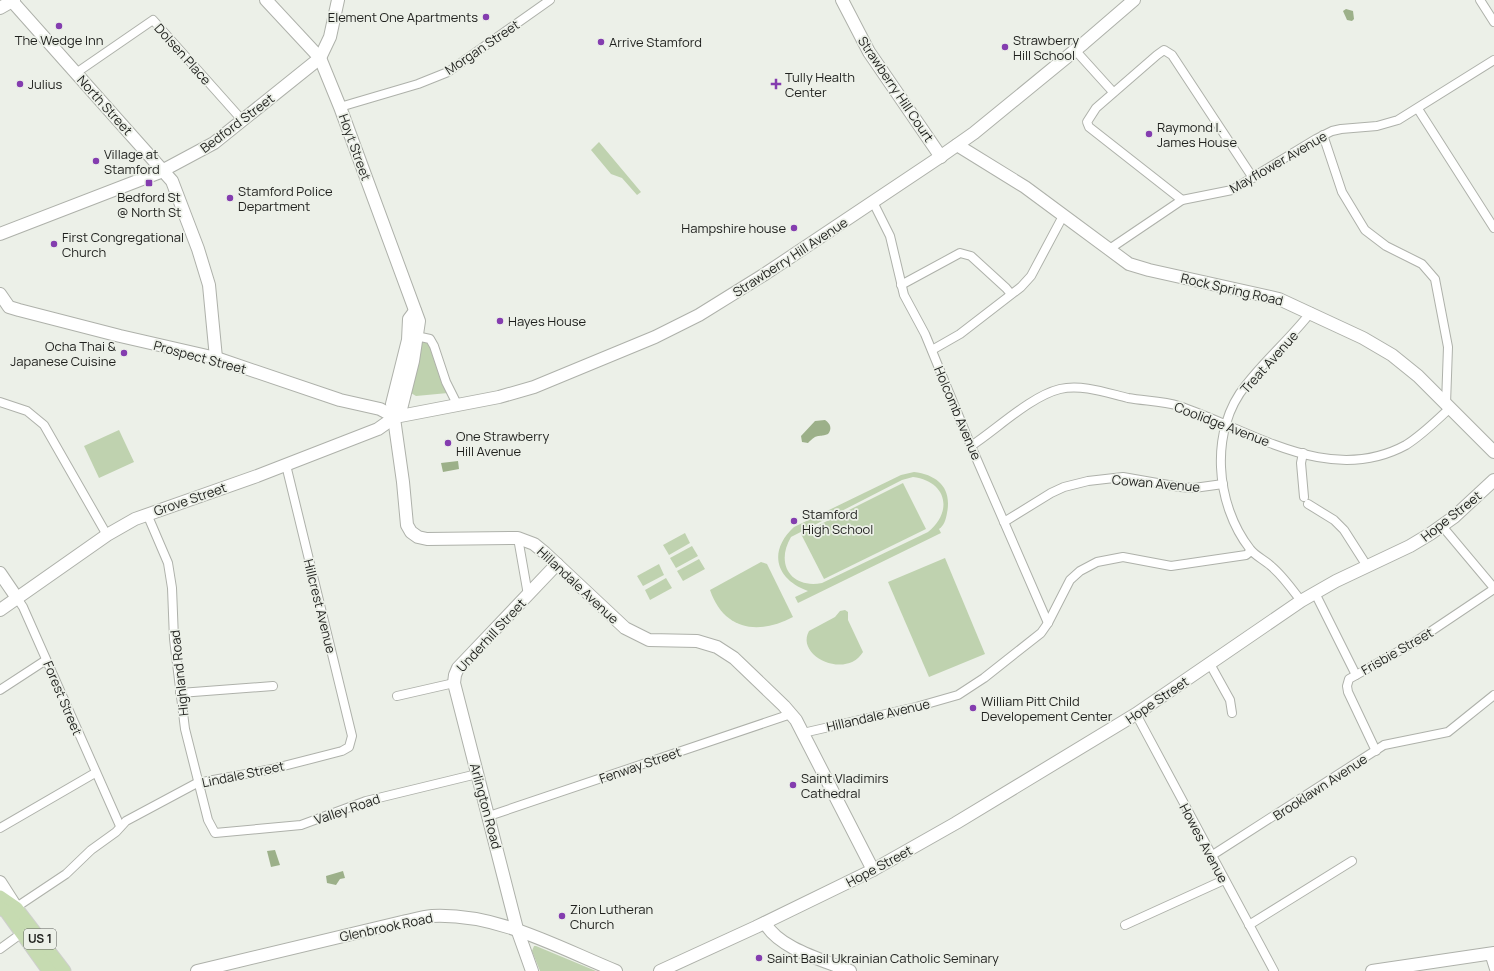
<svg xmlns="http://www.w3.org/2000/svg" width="1494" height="971" font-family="Manrope,sans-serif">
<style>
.green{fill:#bfd2af;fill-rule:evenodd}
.water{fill:#9cb089}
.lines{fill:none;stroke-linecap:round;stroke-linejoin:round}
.street-casing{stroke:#aeb1aa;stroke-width:10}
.secondary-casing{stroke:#aeb1aa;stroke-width:14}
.primary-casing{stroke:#cececd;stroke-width:15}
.street{stroke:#fff;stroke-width:8}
.secondary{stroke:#fff;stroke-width:12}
.primary{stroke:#c6dbb1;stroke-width:13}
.poi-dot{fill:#843daf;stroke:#ecf0e8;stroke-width:1.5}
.labels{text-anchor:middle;stroke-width:3.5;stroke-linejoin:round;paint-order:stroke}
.shield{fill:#ecf0e8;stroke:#5c5e5a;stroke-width:1}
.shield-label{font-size:12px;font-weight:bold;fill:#1f201d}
.poi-label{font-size:13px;fill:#1f201d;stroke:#ecf0e8;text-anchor:start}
.street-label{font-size:13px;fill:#1f201d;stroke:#ecf0e8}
</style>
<rect width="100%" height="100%" fill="#ecf0e8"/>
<g class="green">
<polygon points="599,142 641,192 637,195 622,178 611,174 591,150"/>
<polygon points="420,341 429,343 448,393 416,396 411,393"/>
<polygon points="119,430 134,462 99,478 84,446"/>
<path d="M914,472C938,475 952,488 947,513C946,519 944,526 939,529L941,533L798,603L795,597L808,591C775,579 768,551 794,527L901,475ZM913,477C946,481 954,511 928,532L822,583C791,589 775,564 791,537L902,480Z"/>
<polygon points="903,483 926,529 824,579 801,534"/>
<polygon points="685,533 690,543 669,555 663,545"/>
<polygon points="692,546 698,556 676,568 670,558"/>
<polygon points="945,558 985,654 929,677 888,582"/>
<polygon points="699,559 705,569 683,581 677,571"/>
<path d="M761,562L767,564L793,617C759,635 724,631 710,590Z"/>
<polygon points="659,564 664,575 643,586 637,576"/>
<polygon points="666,578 672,588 650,600 645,590"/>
<path d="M845,610L848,612V620L863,652C846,680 795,656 809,631L835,617L840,611Z"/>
<polygon points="534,946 536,946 596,971 540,971 532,951"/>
</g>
<g class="water">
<polygon points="1346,9 1353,11 1354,19 1352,21 1347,20 1343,11"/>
<path d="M825,420C831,424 832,429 828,434C816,438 818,433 808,443L802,442L801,436L815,421Z"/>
<polygon points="458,461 459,469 443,472 441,463"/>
<polygon points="275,850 280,865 271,867 267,851"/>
<polygon points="343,871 345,878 340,879 336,885 327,883 326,876"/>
</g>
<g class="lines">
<g class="street-casing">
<g id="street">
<polyline points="1480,0 1494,22"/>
<polyline points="1075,50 1113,92"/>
<polyline points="76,73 153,20 243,121"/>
<polyline points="340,107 418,84 448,72 550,0"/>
<polyline points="1418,109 1494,228"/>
<polyline points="1323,135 1342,192 1365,230 1386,246 1422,264 1435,279 1448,347 1446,404"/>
<polyline points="1182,200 1089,127 1087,122 1096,108 1157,55 1164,50 1172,55 1253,178"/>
<polyline points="873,202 890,236 904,295 925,334 971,446 1048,623"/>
<polyline points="1108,250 1182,200 1232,190 1316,139 1332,131 1341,129 1377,126 1398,120 1494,60"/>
<polyline points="901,285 960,253 971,256 1006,288 1011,294"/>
<polyline points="416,336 430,339 434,346 446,382 457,404"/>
<polyline points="932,350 960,334 1021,287 1031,276 1063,216"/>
<polyline points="0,402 27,411 44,425 107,535"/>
<path d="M971,446C997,429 1031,396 1060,389C1082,384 1107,393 1128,398C1145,401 1163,401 1179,406C1251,430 1329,487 1406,445C1422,435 1436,421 1450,408"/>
<polyline points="1303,453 1301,463 1304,497"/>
<polyline points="1308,504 1334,520 1344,530 1367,566"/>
<polyline points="147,514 168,563 172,588 174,639 185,729 208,820 215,833 301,825 366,801 477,774"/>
<polyline points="1004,522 1051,493 1064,487 1088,481 1123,477 1180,487 1194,488 1223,484"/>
<polyline points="1442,526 1494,588"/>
<polyline points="518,538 528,595"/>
<polyline points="1315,593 1356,675"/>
<polyline points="17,598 23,607 120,826"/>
<path d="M1301,601C1292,589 1283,576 1271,566C1265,560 1255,556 1250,549C1215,504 1209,430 1246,385C1266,359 1291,338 1311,312"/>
<polyline points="1210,664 1230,700 1232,713"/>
<polyline points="0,690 46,660"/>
<polyline points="180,693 273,686"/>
<polyline points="397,696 454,683"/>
<polyline points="1136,714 1274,971"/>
<polyline points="803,733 916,707 958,695 984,678 1041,633 1048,623 1070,580 1080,571 1097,562 1123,557 1171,566 1246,555 1251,551"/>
<polyline points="1376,751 1348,692 1347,686 1349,679 1415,642 1494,589"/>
<polyline points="489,816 791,714"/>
<polyline points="0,828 95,773"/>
<polyline points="1211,856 1384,745 1448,732 1494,695"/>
<polyline points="12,910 66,874 91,850 116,832 126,821 197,783 272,769 342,751 349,747 352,736 286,465"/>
<polyline points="1125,925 1224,880"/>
<polyline points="1249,925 1352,861"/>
<polyline points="0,949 22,933"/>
<polyline points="1489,953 1494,969"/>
</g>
</g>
<g class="secondary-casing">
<g id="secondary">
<polyline points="11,0 172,181 198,249 209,285 216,358"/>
<polyline points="842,0 869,52 941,157"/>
<polyline points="0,8 14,0"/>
<polyline points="957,145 1025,187 1129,264 1149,270 1279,299 1363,338 1392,355 1418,376 1494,452"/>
<polyline points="0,234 158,173 214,143 320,58 330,37 338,0"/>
<polyline points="0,294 9,307 19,310 120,336 216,358 340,400 380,409 395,417"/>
<polyline points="415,311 409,319 408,340 392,404 403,482 407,525 411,532 418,537 427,539 518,538 534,544 545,553 625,628 649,640 697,641 717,647 734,658 784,706 796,720 873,870"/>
<polyline points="395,417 499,397 534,387 655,337 699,315 765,274 937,159 974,133 1084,43 1134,0"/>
<polyline points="0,573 17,598"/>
<polyline points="0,610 107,535 135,519 257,476 378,429 395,417 401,409 413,361 419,321 340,107 320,58 266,0"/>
<polyline points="0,882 16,907"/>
<path d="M765,923C779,949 824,960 850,971"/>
<path d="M197,971L402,922C412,920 422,917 432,916C498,913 557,947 616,971"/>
<polyline points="532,971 517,929 454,683 455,675 458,668 557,564"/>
<polyline points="660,971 756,927 873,870 956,823 1136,714 1301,601 1336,581 1410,546 1430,534 1454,517 1494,480"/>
<polyline points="1372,971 1494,953"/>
</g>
</g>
<g class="primary-casing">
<g id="primary">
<polyline points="0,897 16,908 64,971"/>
<polyline points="0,908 6,911 49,971"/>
</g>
</g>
<use href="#street" class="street"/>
<use href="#secondary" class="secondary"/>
<use href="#primary" class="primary"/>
</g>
<g class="poi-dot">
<circle cx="486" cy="17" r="4"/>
<circle cx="59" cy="26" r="4"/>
<circle cx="601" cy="42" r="4"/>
<circle cx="1005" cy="47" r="4"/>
<circle cx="20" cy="84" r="4"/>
<path d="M774 78h4v4h4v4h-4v4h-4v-4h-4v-4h4z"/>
<circle cx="1149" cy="134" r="4"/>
<circle cx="96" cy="161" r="4"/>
<rect x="145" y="179" width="8" height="8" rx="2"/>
<circle cx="230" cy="198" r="4"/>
<circle cx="794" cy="228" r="4"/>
<circle cx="54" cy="244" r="4"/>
<circle cx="500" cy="321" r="4"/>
<circle cx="124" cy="353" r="4"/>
<circle cx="448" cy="443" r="4"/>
<circle cx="794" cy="521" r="4"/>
<circle cx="973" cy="708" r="4"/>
<circle cx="793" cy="785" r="4"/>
<circle cx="562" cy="916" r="4"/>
<circle cx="759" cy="958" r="4"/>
</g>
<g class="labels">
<rect class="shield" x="24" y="929" width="32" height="20" rx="3"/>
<g class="shield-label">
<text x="40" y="943">US 1</text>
</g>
<g class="poi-label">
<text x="478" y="22" text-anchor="end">Element One Apartments</text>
<text x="59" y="45" text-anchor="middle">The Wedge Inn</text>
<text x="1013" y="45">Strawberry<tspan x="1013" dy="15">Hill School</tspan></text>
<text x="609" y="47">Arrive Stamford</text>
<text x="785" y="82">Tully Health<tspan x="785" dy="15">Center</tspan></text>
<text x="28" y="89">Julius</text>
<text x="1157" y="132">Raymond I.<tspan x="1157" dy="15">James House</tspan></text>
<text x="104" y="159">Village at<tspan x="104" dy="15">Stamford</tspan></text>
<text x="238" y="196">Stamford Police<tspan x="238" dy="15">Department</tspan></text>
<text x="149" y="202" text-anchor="middle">Bedford St<tspan x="149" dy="15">@ North St</tspan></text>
<text x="786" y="233" text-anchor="end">Hampshire house</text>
<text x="62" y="242">First Congregational<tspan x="62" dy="15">Church</tspan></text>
<text x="508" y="326">Hayes House</text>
<text x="116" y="351" text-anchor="end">Ocha Thai &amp;<tspan x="116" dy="15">Japanese Cuisine</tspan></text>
<text x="456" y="441">One Strawberry<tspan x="456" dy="15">Hill Avenue</tspan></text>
<text x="802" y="519">Stamford<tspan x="802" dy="15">High School</tspan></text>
<text x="981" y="706">William Pitt Child<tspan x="981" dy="15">Developement Center</tspan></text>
<text x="801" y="783">Saint Vladimirs<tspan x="801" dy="15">Cathedral</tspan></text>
<text x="570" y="914">Zion Lutheran<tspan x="570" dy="15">Church</tspan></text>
<text x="767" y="963">Saint Basil Ukrainian Catholic Seminary</text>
</g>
<g class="street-label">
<text transform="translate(482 47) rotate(-34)" y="5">Morgan Street</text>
<text transform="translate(183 54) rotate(48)" y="5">Dolsen Place</text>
<text transform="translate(896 89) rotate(56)" y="5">Strawberry Hill Court</text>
<text transform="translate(105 105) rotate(48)" y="5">North Street</text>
<text transform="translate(237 123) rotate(-37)" y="5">Bedford Street</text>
<text transform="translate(355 147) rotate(70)" y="5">Hoyt Street</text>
<text transform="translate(1278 162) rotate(-30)" y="5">Mayflower Avenue</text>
<text transform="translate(790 257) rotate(-33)" y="5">Strawberry Hill Avenue</text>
<text transform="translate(1232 289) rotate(13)" y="5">Rock Spring Road</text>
<text transform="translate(200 357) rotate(15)" y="5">Prospect Street</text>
<text transform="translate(1269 362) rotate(-48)" y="5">Treat Avenue</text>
<text transform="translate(958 413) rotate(67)" y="5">Holcomb Avenue</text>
<text transform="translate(1222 424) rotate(21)" y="5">Coolidge Avenue</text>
<text transform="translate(1156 483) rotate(5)" y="5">Cowan Avenue</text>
<text transform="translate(190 499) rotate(-19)" y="5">Grove Street</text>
<text transform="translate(1451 516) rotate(-38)" y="5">Hope Street</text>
<text transform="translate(578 585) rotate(43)" y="5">Hillandale Avenue</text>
<text transform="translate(320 606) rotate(76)" y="5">Hillcrest Avenue</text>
<text transform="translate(491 635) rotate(-47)" y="5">Underhill Street</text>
<text transform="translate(1397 651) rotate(-30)" y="5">Frisbie Street</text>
<text transform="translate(179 673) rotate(-96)" y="5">Highland Road</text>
<text transform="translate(63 698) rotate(67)" y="5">Forest Street</text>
<text transform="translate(1157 700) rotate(-34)" y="5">Hope Street</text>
<text transform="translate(878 715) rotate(-13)" y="5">Hillandale Avenue</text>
<text transform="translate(640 765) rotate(-19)" y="5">Fenway Street</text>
<text transform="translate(243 774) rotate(-12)" y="5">Lindale Street</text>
<text transform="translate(1320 787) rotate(-33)" y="5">Brooklawn Avenue</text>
<text transform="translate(486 806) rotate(75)" y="5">Arlington Road</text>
<text transform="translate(347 809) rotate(-19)" y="5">Valley Road</text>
<text transform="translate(1204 843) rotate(62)" y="5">Howes Avenue</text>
<text transform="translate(879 866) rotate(-28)" y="5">Hope Street</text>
<text transform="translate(386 927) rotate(-12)" y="5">Glenbrook Road</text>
</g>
</g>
</svg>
